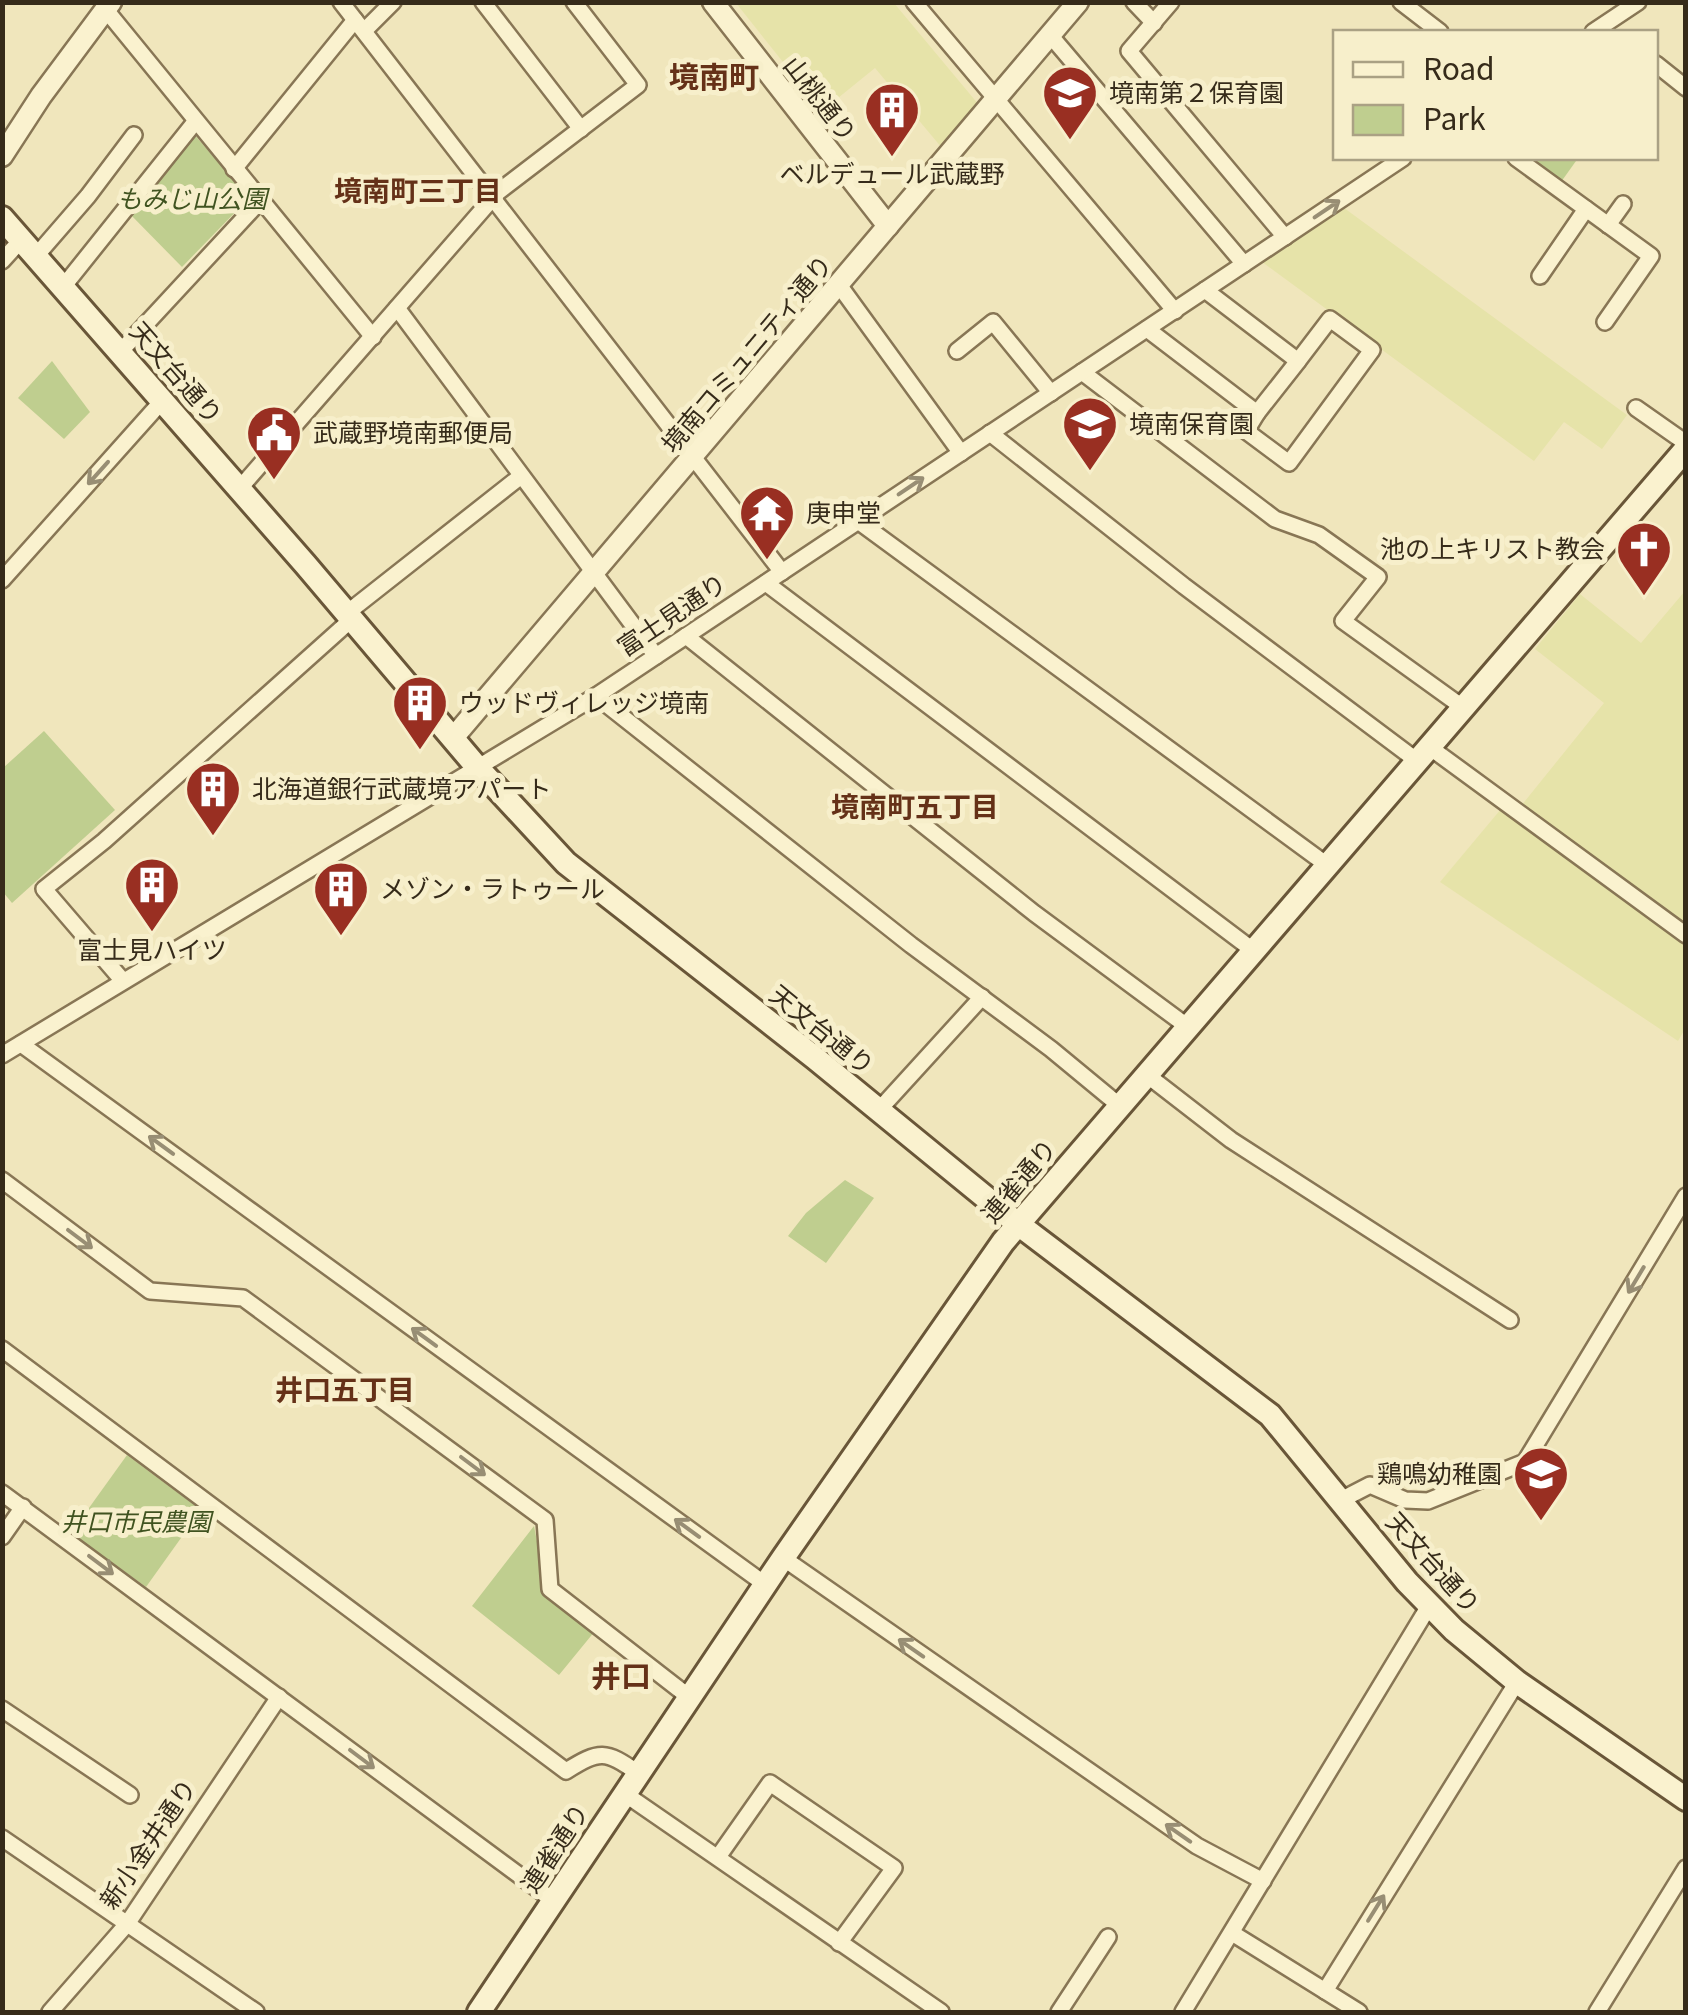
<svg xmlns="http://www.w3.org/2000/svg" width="1688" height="2015" font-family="Georgia,'Noto Sans JP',serif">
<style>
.farmland{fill:#e6e3a9}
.green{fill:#bfce8f}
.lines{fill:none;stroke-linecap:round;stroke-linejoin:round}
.minor-casing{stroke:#887655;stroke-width:20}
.tertiary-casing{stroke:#887655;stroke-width:25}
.secondary-casing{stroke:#695638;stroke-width:28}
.minor{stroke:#faf2cf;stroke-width:15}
.tertiary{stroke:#faf2cf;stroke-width:20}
.secondary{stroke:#faf2cf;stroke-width:22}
.oneway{stroke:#988e74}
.labels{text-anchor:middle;stroke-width:10;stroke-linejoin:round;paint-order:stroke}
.poi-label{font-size:25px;fill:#362b1a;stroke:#f7efcb;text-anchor:start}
.street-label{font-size:25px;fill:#362b1a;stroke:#f7efcb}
.park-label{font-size:25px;font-style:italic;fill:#405320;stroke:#f7efcb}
.neighbourhood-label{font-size:28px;font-weight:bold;fill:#653118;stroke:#f7efcb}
.quarter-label{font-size:30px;font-weight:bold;fill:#653118;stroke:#f7efcb}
</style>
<rect width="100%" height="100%" fill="#f0e6bc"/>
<g class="farmland">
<polygon points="736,3 894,3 979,105 942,148 875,68 822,111"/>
<polygon points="1340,205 1627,415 1602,449 1564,422 1534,461 1258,259"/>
<polygon points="1685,591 1685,926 1521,806 1604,703 1535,649 1580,594 1641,643"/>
<polygon points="1501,809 1685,942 1685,1029 1678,1041 1440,882"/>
</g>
<g class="green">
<polygon points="193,133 249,198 182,267 128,212"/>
<polygon points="1527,158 1571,158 1576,161 1561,182"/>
<polygon points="52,361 90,412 64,439 18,398"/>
<polygon points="44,731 115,810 12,903 3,892 3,768"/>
<polygon points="845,1180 874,1198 826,1263 788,1236 806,1213"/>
<polygon points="127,1455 201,1510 146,1587 71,1533"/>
<polygon points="534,1526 547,1593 595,1631 559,1675 472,1606"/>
</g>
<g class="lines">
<g class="minor-casing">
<g id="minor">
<polyline points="341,2 782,572"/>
<polyline points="483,2 581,129"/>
<polyline points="914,2 1175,311"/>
<polyline points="1134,2 1154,23"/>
<polyline points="1171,2 1129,51 1285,237"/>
<polyline points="1401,2 1440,32"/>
<polyline points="106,10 373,337"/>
<polyline points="364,31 393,2"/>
<polyline points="1593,32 1638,2"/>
<polyline points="1050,35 1244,264"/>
<polyline points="1656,64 1686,88"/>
<polyline points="1516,158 1651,256 1605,322"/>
<polyline points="234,169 355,20"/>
<polyline points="1608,225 1623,204"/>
<polyline points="36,256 88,196 134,135"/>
<polyline points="2,261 22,239"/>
<polyline points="1540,276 1586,209"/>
<polyline points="839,285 961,453"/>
<polyline points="63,287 195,122"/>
<polyline points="397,308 656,656"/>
<polyline points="1147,329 1257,413 1246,431 1289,463 1372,350 1330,319 1298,361 1205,290"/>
<polyline points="957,351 993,322 1051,393"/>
<polyline points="120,352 260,201"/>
<polyline points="1082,372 1275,519 1319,535 1378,577 1343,621 1461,706"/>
<polyline points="1636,408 1686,443"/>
<polyline points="1257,413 1298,361"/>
<polyline points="990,433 1184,586 1416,760"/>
<polyline points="240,488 498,192 638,85 574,2"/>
<polyline points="858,521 1327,865"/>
<polyline points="2,580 163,400"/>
<polyline points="766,583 1254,951"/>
<polyline points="347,613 521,476"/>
<polyline points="686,636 1034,913 1188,1027"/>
<polyline points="596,696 911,945 1051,1049 1120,1106"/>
<polyline points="1428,746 1686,935"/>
<polyline points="123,981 44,889 104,841 352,619"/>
<polyline points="21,1044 766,1585"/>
<polyline points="2,1055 596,696 1403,158"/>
<polyline points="1147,1075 1231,1140 1510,1320"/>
<polyline points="878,1111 982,997"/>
<polyline points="2,1180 150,1291 243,1298 545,1520 550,1589 689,1697"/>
<path d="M2,1349L566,1771C600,1750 605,1750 638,1773"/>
<polyline points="2,1493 554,1901"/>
<polyline points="1341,1500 1370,1485 1405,1500 1428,1501 1525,1462 1686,1196"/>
<polyline points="2,1537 23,1507"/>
<polyline points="783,1558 1197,1846 1263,1881"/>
<polyline points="2,1709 130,1795"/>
<polyline points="625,1794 941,2012"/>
<polyline points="2,1838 256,2012"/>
<polyline points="718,1857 770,1783 894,1868 839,1943"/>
<polyline points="1232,1933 1359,2012"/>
<polyline points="1325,1991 1517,1682"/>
<polyline points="50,2012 127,1924 279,1697"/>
<polyline points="1059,2012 1108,1937"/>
<polyline points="1183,2012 1429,1606"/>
<polyline points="1597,2012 1686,1868"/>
</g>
</g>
<g class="tertiary-casing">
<g id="tertiary">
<polyline points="713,2 888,226"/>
<polyline points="2,156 41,96 111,2"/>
<polyline points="453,738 1078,2"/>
</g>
</g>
<g class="secondary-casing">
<g id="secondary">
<polyline points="2,218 305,564 477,767 566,863 815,1058 1018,1224 1270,1415 1407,1582 1454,1630 1517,1682 1686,1799"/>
<polyline points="479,2012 783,1558 1003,1242 1686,449"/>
</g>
</g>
<use href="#minor" class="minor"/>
<use href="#tertiary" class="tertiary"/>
<use href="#secondary" class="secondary"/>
</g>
<defs><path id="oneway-shaft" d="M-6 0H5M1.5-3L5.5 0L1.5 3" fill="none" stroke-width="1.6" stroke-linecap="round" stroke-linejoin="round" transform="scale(2.5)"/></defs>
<g class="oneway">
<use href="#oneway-shaft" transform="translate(1327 209) rotate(-34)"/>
<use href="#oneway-shaft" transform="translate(98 473) rotate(132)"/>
<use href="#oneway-shaft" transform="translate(911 486) rotate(-34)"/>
<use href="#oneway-shaft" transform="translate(161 1145) rotate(-144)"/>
<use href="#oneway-shaft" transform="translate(80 1239) rotate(37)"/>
<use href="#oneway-shaft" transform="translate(1636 1280) rotate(121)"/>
<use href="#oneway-shaft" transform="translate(424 1337) rotate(-144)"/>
<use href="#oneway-shaft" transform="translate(473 1466) rotate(37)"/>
<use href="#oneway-shaft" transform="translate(687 1528) rotate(-144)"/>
<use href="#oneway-shaft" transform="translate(101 1565) rotate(37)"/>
<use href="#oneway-shaft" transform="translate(911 1648) rotate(-145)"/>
<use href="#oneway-shaft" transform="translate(362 1759) rotate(37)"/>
<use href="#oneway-shaft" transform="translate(1178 1833) rotate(-145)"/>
<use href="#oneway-shaft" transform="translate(1376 1908) rotate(-58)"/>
</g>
<defs>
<g id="school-pin" transform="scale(2.875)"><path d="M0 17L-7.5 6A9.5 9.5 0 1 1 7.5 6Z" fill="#992f22" stroke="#f7efcb"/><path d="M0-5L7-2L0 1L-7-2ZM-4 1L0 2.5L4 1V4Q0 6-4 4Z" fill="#fff"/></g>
<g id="building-pin" transform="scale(2.875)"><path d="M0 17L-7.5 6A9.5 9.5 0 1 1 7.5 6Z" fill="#992f22" stroke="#f7efcb"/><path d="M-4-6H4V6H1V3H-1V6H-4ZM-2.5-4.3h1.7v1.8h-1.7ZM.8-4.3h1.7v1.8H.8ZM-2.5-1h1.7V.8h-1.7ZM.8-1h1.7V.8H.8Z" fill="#fff"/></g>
<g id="civic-pin" transform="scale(2.875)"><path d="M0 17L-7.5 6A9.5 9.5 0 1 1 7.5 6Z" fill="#992f22" stroke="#f7efcb"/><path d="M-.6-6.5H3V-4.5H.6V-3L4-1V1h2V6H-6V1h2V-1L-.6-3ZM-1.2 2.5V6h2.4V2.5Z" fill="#fff"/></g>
<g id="temple-pin" transform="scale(2.875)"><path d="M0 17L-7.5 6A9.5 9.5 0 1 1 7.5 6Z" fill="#992f22" stroke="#f7efcb"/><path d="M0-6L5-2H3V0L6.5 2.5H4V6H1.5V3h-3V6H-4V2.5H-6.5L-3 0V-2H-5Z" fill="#fff"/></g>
<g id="church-pin" transform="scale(2.875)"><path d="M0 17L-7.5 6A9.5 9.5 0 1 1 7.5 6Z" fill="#992f22" stroke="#f7efcb"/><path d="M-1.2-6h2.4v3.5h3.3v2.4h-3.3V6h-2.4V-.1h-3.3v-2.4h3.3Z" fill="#fff"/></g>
</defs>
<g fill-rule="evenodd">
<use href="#school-pin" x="1070" y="93"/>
<use href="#building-pin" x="892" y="110"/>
<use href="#school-pin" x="1090" y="424"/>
<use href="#civic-pin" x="274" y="433"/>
<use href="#temple-pin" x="767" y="513"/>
<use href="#church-pin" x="1644" y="549"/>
<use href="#building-pin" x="420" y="703"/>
<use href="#building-pin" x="213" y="789"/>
<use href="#building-pin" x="152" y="885"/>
<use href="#building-pin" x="341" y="889"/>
<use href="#school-pin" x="1541" y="1474"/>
</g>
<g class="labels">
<g class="poi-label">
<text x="1109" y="102">境南第２保育園</text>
<text x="892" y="183" text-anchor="middle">ベルデュール武蔵野</text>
<text x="1129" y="433">境南保育園</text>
<text x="313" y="442">武蔵野境南郵便局</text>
<text x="806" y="522">庚申堂</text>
<text x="1605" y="558" text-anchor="end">池の上キリスト教会</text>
<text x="459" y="712">ウッドヴィレッジ境南</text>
<text x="252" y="798">北海道銀行武蔵境アパート</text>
<text x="380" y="898">メゾン・ラトゥール</text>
<text x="152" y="959" text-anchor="middle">富士見ハイツ</text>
<text x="1502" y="1483" text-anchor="end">鶏鳴幼稚園</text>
</g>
<g class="street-label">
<text transform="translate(820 99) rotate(52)" y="9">山桃通り</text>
<text transform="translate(747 354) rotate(-50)" y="9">境南コミュニティ通り</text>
<text transform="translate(176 373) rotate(49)" y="9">天文台通り</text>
<text transform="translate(672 615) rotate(-34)" y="9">富士見通り</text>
<text transform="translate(822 1030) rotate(39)" y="9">天文台通り</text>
<text transform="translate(1019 1181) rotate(-50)" y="9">連雀通り</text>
<text transform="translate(1433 1563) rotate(48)" y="9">天文台通り</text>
<text transform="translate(148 1844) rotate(-56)" y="9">新小金井通り</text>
<text transform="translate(555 1848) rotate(-57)" y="9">連雀通り</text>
</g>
<g class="park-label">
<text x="192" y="208">もみじ山公園</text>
<text x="136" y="1531">井口市民農園</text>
</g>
<g class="neighbourhood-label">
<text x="418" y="201">境南町三丁目</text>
<text x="915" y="817">境南町五丁目</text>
<text x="345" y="1400">井口五丁目</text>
</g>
<g class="quarter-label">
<text x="714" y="88">境南町</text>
<text x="621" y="1687">井口</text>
</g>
</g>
<rect width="1688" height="2015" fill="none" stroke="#362b1a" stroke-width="10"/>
<rect x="1333" y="30" width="325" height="130" fill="#f7efcb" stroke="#aaa184" stroke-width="2.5"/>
<rect x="1353" y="62" width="50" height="15" fill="#faf2cf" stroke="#aaa184" stroke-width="2.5"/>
<text x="1423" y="80" font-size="30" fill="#362b1a">Road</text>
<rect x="1353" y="105" width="50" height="30" fill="#bfce8f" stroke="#aaa184" stroke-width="2.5"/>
<text x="1423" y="130" font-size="30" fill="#362b1a">Park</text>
</svg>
